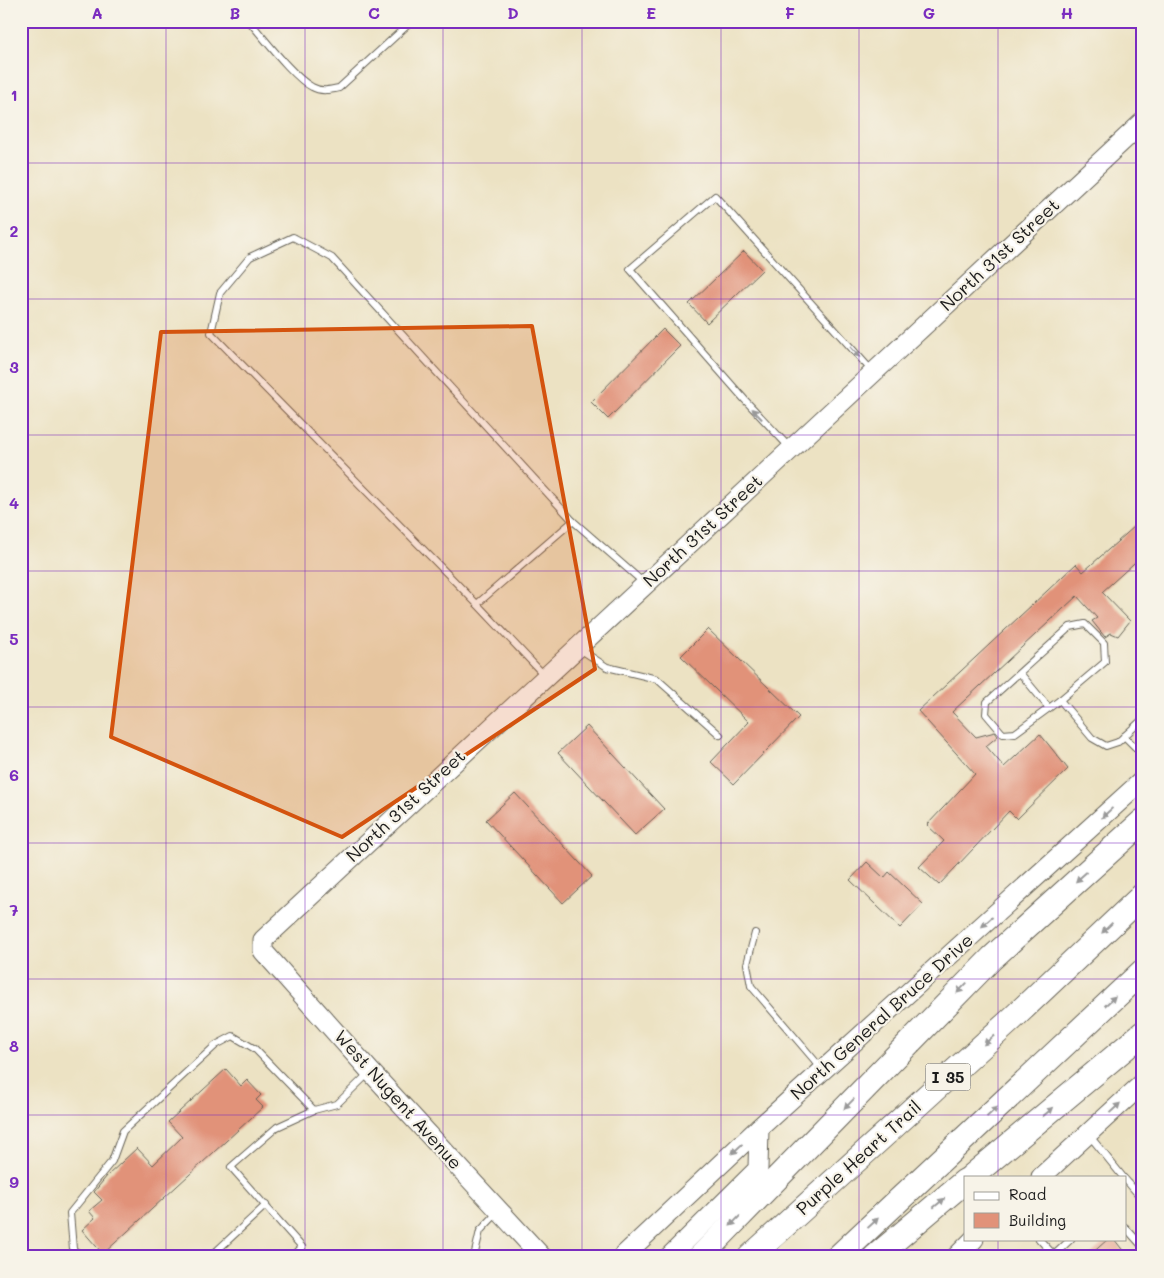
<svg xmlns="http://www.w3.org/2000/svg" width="1164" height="1278" font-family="Mali,sans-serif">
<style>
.building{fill:#e19279}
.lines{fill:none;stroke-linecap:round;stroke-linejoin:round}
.lane-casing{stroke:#656156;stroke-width:8}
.secondary-casing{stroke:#656156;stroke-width:21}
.highway-casing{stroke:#656156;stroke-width:26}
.lane{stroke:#fff;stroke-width:6}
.secondary{stroke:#fff;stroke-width:19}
.highway{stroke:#fff;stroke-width:24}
.oneway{fill:#999}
.marked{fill:#d4530e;fill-opacity:0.2;stroke:#d4530e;stroke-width:4;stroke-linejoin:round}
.grid{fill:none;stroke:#7b2cbf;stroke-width:1;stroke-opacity:0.55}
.labels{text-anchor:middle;stroke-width:4.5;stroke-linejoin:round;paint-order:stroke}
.shield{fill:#f7f3e8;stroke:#5e5c59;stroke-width:1}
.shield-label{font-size:16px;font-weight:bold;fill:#1c1c1c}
.street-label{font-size:18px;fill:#1c1c1c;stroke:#f7f3e8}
.neatline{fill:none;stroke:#7b2cbf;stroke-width:2}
.grid-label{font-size:16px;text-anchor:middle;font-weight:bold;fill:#7b2cbf}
</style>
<rect width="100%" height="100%" fill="#f7f3e8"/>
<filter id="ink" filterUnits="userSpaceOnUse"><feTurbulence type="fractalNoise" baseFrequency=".02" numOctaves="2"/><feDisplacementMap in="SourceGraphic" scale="10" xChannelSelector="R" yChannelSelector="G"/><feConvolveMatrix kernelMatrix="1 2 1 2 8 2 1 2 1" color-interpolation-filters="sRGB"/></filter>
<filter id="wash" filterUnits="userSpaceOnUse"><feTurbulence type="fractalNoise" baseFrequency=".0096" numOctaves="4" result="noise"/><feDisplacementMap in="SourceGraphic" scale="20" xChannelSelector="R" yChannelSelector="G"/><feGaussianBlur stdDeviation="1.12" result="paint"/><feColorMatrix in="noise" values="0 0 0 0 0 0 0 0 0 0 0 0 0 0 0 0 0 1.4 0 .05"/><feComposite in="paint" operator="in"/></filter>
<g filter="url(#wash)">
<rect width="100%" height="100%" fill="#ece2c3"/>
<g id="blocks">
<g class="building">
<polygon points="744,251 762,270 707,323 689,304"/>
<polygon points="663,329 680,346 608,419 591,402"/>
<polygon points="1143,519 1143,555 1102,592 1130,621 1118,636 1111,633 1105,637 1092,621 1097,618 1077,596 952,712 976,737 995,732 998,736 986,746 1004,767 1040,734 1068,769 1017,819 1009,811 939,885 919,867 944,841 927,825 975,774 918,711 1076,564 1083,572"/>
<polygon points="708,629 799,717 734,784 711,762 749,722 681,656"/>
<polygon points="587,726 664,809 635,835 558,753"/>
<polygon points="515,793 592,876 563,903 486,820"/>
<polygon points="867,862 884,878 889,872 923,904 900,928 850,880"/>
<polygon points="226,1069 241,1086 247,1080 261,1095 256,1100 263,1107 103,1254 82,1230 95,1218 89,1211 102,1200 94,1192 107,1176 137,1148 153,1165 182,1137 168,1122"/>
<polygon points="1108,1239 1114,1239 1128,1257 1088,1257"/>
</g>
</g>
</g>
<g filter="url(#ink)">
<use href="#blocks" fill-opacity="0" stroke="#656156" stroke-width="1"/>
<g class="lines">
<g class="lane-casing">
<g id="lane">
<path d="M249,21C264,38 294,78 312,87C321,92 330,90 339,88L412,21"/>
<polyline points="790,448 745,400 630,269 715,196 872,371"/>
<polyline points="477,604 211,333 220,293 250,257 293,237 332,258 573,521"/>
<polygon points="1085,624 1104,643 1105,662 1060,700 1015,733 1003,734 986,714 987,702 1070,627"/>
<polyline points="578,648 607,667 657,679 720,735"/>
<polyline points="1020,673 1049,708"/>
<polyline points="545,676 477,604 573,521 644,583"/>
<polyline points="1060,700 1092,738 1106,746 1118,742 1143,719"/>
<polyline points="1124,736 1143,755"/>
<polyline points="755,933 747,964 751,986 822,1069"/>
<polyline points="1089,1135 1123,1177"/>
<polyline points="1125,1179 1143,1200"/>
<polyline points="1125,1227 1143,1247"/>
<polyline points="1039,1239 1054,1255"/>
<polyline points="83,1257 73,1249 70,1213 112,1161 123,1131 216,1045 233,1036 255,1049 314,1110 337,1104 370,1072"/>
<polyline points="210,1257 266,1205"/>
<polyline points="292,1257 302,1247 231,1167 277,1127 314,1110"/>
<polyline points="474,1257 480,1231 497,1213"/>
<polyline points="1052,1257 1071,1239"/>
</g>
</g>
<g class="secondary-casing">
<g id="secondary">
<polyline points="1041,1177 1143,1083"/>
<polyline points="542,1257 370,1071 263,951 263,940 1143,122"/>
<polyline points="622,1257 759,1128 1143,780"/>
<polyline points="669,1257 758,1169 759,1128"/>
<polyline points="956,1257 974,1239"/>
</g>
</g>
<g class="highway-casing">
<g id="highway">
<polyline points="971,1177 1143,1033"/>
<polyline points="700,1257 992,958 1143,821"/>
<polyline points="750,1257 1012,1019 1143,895"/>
<polyline points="838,1257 1143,971"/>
<polyline points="875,1257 965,1181"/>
</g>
</g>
<use href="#lane" class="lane"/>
<use href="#secondary" class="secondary"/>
<use href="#highway" class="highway"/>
</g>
<defs><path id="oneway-solid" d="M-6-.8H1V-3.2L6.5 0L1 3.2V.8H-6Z" transform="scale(1.25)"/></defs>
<g class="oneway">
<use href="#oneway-solid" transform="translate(855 352) rotate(48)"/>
<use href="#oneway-solid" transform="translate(757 414) rotate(-133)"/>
<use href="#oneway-solid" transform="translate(1107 813) rotate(137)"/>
<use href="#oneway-solid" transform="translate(1081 877) rotate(138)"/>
<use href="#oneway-solid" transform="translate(987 922) rotate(138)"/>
<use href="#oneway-solid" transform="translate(1107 928) rotate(136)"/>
<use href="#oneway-solid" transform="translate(962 988) rotate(134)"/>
<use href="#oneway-solid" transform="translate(1110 1001) rotate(-43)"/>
<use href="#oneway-solid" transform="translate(989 1040) rotate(138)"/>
<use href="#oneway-solid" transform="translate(849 1104) rotate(134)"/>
<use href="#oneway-solid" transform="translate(1115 1108) rotate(-43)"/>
<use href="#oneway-solid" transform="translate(992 1112) rotate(-43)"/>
<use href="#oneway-solid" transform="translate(1048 1112) rotate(-40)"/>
<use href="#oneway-solid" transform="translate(737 1149) rotate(137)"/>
<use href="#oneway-solid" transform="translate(939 1203) rotate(-40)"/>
<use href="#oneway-solid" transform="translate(735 1221) rotate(134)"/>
<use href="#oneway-solid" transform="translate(873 1223) rotate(-43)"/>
</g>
</g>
<path class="marked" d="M532,326L595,669L342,837L111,737L161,332Z"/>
<path class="grid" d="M166,21V1257M305,21V1257M443,21V1257M582,21V1257M721,21V1257M859,21V1257M998,21V1177M21,163H1143M21,299H1143M21,435H1143M21,571H1143M21,707H1143M21,843H1143M21,979H1143M21,1115H1143M998,1239V1257"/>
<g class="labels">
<rect class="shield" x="925.5" y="1063.5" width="45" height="27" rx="4"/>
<g class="shield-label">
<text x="948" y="1083">I 35</text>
</g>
<g class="street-label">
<text transform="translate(1000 255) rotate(-43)" y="6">North 31st Street</text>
<text transform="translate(703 531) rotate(-43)" y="6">North 31st Street</text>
<text transform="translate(406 806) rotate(-43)" y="6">North 31st Street</text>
<text transform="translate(882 1017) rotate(-42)" y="6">North General Bruce Drive</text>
<text transform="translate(398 1100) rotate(48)" y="6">West Nugent Avenue</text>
<text transform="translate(859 1158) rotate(-42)" y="6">Purple Heart Trail</text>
</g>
</g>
<rect width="1164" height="1278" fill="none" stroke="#f7f3e8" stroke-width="55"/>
<rect x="964" y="1176" width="162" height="65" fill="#f7f3e8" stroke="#9f9d96"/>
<rect x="974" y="1192" width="25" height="8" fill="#ffffff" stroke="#9f9d96"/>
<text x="1009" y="1200" font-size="15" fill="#1c1c1c">Road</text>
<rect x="974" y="1213" width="25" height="15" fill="#e19279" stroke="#9f9d96"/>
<text x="1009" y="1226" font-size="15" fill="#1c1c1c">Building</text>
<rect x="28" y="28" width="1108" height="1222" class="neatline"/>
<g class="grid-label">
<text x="97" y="19">A</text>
<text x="235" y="19">B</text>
<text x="374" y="19">C</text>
<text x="513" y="19">D</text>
<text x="651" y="19">E</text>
<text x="790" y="19">F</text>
<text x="929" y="19">G</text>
<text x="1067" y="19">H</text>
<text x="14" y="101">1</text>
<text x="14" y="237">2</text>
<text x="14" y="373">3</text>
<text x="14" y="509">4</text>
<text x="14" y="645">5</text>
<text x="14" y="781">6</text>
<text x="14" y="916">7</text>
<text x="14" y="1052">8</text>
<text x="14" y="1188">9</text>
</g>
</svg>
